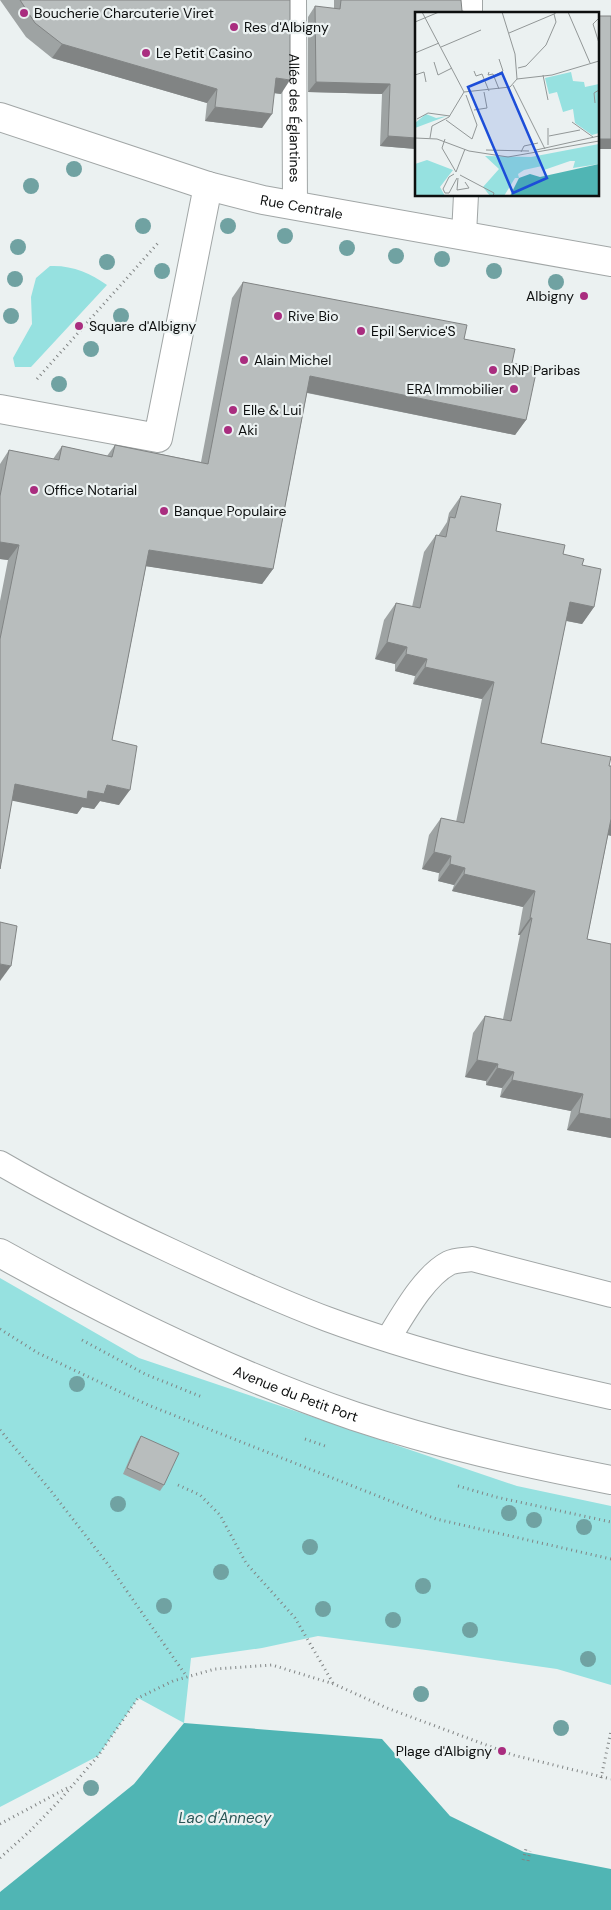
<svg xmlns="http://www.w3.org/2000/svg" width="611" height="1910" font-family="'DM Sans',sans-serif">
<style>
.green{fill:#96e1e0}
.water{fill:#50b5b4}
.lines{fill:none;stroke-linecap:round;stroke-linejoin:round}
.lane-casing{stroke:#a1a6a6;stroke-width:26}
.street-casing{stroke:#a1a6a6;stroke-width:30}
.secondary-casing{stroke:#a1a6a6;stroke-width:30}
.path{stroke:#808484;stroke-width:3;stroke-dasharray:1 4;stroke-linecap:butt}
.lane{stroke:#fff;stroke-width:24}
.street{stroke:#fff;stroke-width:28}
.secondary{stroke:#fff;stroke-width:28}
.tree{fill:#70a2a2}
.wall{fill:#9ea3a3}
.shaded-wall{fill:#818484}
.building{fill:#b8bdbd;stroke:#818484}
.poi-dot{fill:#a92d7f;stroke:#ebf1f1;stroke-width:2}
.labels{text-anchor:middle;stroke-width:4.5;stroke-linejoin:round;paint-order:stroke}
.poi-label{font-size:14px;fill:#0d0f0f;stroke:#ebf1f1;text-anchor:start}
.street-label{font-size:14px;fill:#0d0f0f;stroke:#ebf1f1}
.water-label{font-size:15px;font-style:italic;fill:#2a5656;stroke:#ebf1f1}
.inset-road{fill:none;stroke:#929797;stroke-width:1}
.view{fill:#1d4ed8;fill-opacity:0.15;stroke:#1d4ed8;stroke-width:2.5}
.inset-edge{fill:none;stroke:#0d0f0f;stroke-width:2.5}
</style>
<rect width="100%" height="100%" fill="#ebf1f1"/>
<g class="green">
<path d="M50,266C72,265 90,273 107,285L31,367H15L13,358L32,324L31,297L36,278Z"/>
<polygon points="0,1278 139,1358 517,1486 611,1506 611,1685 557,1669 426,1650 318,1636 262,1648 191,1658 184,1723 138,1698 98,1756 0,1807"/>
</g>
<polygon class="water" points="184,1723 382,1739 450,1816 524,1852 611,1869 611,1910 0,1910 0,1892 134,1784"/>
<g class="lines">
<g class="lane-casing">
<g id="lane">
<path id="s1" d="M294,0L295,205"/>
<polyline points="470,14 470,0"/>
<polyline points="464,234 466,195"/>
<path d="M0,1163C55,1195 113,1224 171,1251C222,1275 274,1299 327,1319C419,1353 515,1376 611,1397"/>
<path d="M388,1339C403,1315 424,1276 449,1263C455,1260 466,1260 472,1259L611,1295"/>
</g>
</g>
<g class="street-casing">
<g id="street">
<path id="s2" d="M0,117L208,186L263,200L611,262"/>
<polyline points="0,409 158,438 208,186"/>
</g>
</g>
<g class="secondary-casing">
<g id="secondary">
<path id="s3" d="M0,1253C113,1316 231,1374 354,1416C438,1444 524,1463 611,1480"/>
</g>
</g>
<g class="path">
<polyline points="37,379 159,242"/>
<polyline points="0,1329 38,1353 148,1405 436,1519 611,1559"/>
<polyline points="82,1340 145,1374 202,1397"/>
<polyline points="0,1430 51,1491 110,1567 187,1677"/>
<polyline points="305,1439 328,1447"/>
<polyline points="178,1485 200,1495 220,1515 246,1563 295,1618 333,1683"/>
<polyline points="458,1486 496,1497 611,1522"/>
<polyline points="601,1778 611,1731"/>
<polyline points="0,1824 69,1787"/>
<polyline points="0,1858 30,1831 60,1800 98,1756 138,1698 173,1681 215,1669 272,1665 334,1684 387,1708 513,1755 611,1779"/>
<polyline points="523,1860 526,1849"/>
<polyline points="528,1861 530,1851"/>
</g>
<use href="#lane" class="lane"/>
<use href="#street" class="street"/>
<use href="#secondary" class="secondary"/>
</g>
<g class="tree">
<circle cx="74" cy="169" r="8"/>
<circle cx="31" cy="186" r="8"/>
<circle cx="143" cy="226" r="8"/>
<circle cx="228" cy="226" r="8"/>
<circle cx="285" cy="236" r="8"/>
<circle cx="18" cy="247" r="8"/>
<circle cx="347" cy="248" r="8"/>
<circle cx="396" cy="256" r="8"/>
<circle cx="442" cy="259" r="8"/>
<circle cx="107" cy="262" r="8"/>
<circle cx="162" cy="271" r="8"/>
<circle cx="494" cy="271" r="8"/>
<circle cx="15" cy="279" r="8"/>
<circle cx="556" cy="282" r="8"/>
<circle cx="11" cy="316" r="8"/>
<circle cx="121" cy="316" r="8"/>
<circle cx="91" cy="349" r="8"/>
<circle cx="59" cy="384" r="8"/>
<circle cx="77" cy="1384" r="8"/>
<circle cx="118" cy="1504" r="8"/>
<circle cx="509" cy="1513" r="8"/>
<circle cx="534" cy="1520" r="8"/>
<circle cx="584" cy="1527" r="8"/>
<circle cx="310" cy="1547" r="8"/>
<circle cx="221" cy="1572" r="8"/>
<circle cx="423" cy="1586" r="8"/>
<circle cx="164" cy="1606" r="8"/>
<circle cx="323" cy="1609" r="8"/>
<circle cx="393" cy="1620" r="8"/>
<circle cx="470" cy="1630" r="8"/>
<circle cx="588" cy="1659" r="8"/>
<circle cx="421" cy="1694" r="8"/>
<circle cx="561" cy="1728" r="8"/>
<circle cx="91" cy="1788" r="8"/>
</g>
<g class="wall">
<polygon points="0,0 290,0 281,94 274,93 262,128 205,121 207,103 52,58 26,37"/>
<polygon points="334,0 461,0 416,14 416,149 380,146 382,94 308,92 308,17 315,6 334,9"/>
<polygon points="243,282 464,339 512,363 526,420 515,435 307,393 273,569 262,584 146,566 112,740 119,805 100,801 94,809 82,807 77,814 12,800 0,869 0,601 8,560 0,559 0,464 9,450 53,459 62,446 107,456 115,445 201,462 232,298"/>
<polygon points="461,496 496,531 563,554 582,565 594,607 582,624 566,621 541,743 609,766 608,835 587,939 611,944 611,1138 567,1130 571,1111 500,1097 502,1088 486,1085 486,1081 465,1077 473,1033 485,1016 503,1019 520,935 518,935 523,907 452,891 454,885 438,881 439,873 422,869 429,835 441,818 456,822 482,699 413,684 415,676 395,671 395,664 375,659 384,620 396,603 412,607 424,552 436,535 438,536 447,522 449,513"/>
<polygon points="141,1436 164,1485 160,1491 123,1474 137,1442"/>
</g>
<g class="shaded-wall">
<polygon points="62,44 217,89 207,103 52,58"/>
<polygon points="276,78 290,80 281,94 266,92"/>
<polygon points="316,82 390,84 382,94 308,92"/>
<polygon points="215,107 272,114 262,128 205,121"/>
<polygon points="388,136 416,138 416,149 380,146"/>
<rect x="597" y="139" width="14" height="10"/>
<polygon points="310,376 526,420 515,435 299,391"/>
<polygon points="0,542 19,545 8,560 0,559"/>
<polygon points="149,550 273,569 262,584 138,565"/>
<polygon points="570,602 594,607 582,624 558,619"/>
<polygon points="387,642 407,647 395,664 375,659"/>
<polygon points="406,654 427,659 415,676 395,671"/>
<polygon points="425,667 494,682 482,699 413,684"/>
<polygon points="15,784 88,791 107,785 130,790 119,805 100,801 94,809 82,807 77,814 4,799"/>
<polygon points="611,817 611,836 600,833"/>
<polygon points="434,852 451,856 439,873 422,869"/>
<polygon points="450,864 465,868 454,885 438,881"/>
<polygon points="464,874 535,891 523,907 452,891"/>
<polygon points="530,918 532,918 520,935 518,935"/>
<polygon points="0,964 11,966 0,981"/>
<polygon points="477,1060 498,1064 486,1081 465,1077"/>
<polygon points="497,1068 514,1072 502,1088 486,1085"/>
<polygon points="512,1080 583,1094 571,1111 500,1097"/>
<polygon points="579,1113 611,1119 611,1138 567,1130"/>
</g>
<g class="building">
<polygon points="20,0 290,0 290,80 276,78 272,114 215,107 217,89 62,44 35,23"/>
<polygon points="341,0 461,0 462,11 466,12 469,14 416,14 416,138 388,136 390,84 316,82 315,6 340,9"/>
<polygon points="488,12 520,13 520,14 486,14"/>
<rect x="597" y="16" width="14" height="123"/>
<polygon points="243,282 467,325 464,339 515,349 512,363 537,368 526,420 310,376 273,569 149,550 112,740 137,746 130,790 107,785 104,794 88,791 87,799 15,784 0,869 0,639 19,545 0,542 0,496 9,450 59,460 62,446 112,457 115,445 208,464"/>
<polygon points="461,496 501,504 496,531 565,545 563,554 584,559 582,565 601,569 594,607 570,602 541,743 611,757 609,766 611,766 611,819 587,939 611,944 611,1119 579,1113 583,1094 512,1080 514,1072 497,1068 498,1064 477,1060 485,1016 511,1021 532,918 530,918 535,891 464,874 465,868 450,864 451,856 434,852 441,818 464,823 494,682 425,667 427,659 406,654 407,647 387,642 396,603 420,608 436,535 446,537 450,517 455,518"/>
<polygon points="0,922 17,926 11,966 0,964"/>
<polygon points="141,1436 179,1453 164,1485 127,1468"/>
</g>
<g class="poi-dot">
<circle cx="24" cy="13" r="5"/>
<circle cx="234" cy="27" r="5"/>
<circle cx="146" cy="53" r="5"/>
<circle cx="584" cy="296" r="5"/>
<circle cx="278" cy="316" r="5"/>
<circle cx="79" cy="326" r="5"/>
<circle cx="361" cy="331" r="5"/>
<circle cx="244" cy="360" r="5"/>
<circle cx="493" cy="370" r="5"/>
<circle cx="514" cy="389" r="5"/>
<circle cx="233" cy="410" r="5"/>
<circle cx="228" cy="430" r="5"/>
<circle cx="34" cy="490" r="5"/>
<circle cx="164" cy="511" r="5"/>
<circle cx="502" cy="1751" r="5"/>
</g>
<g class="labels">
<g class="poi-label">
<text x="34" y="18">Boucherie Charcuterie Viret</text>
<text x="244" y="32">Res d'Albigny</text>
<text x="156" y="58">Le Petit Casino</text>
<text x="574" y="301" text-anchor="end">Albigny</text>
<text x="288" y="321">Rive Bio</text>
<text x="89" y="331">Square d'Albigny</text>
<text x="371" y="336">Epil Service'S</text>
<text x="254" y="365">Alain Michel</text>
<text x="503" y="375">BNP Paribas</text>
<text x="504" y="394" text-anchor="end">ERA Immobilier</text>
<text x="243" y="415">Elle &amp; Lui</text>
<text x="238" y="435">Aki</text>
<text x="44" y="495">Office Notarial</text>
<text x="174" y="516">Banque Populaire</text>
<text x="492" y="1756" text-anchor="end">Plage d'Albigny</text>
</g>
<g class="street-label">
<text dy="5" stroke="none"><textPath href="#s1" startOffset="118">Allée des Églantines</textPath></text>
<text dy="5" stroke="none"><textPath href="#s2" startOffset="315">Rue Centrale</textPath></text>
<text dy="5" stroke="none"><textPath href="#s3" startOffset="328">Avenue du Petit Port</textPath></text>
</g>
<g class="water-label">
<text x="225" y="1823">Lac d'Annecy</text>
</g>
</g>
<g transform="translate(415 12)">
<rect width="184" height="184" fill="#ebf1f1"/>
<path d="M156,60L158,69L169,70L170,75L184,72V121L177,123L160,111L158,97L148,100L142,80L134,82L130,66ZM11,102L21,106L32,104L0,116V111ZM184,132V152L158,156L160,149H155L129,158L127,154L109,158L103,162L104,166H100L89,184H75L68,175L84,157L70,144L116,145ZM12,148L38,158L25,175L30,184H0V152Z" fill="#96e1e0"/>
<path d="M184,152V184H95L104,166L115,162L125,165Z" fill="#50b5b4"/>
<path class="inset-road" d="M7,0L49,80M153,0L175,51M184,6L178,12L184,31M0,10L24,0M94,21L139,2M26,35L66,18M0,41L24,31M19,50L23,63L37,56M103,56L111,54L131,33L141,10L139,2L142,0M59,59L61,64L67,62L74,79M74,60L73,63L78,62L84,77M0,63L9,60L11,70M128,63L133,88M79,64L88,59L84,47M102,67L137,63L184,49M98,73L130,137M180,91L179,81L184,78M59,98L72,96L69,80M2,107L13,101L35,104M31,108L57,127L62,113L51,83M157,110L178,125M134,124L165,118M0,126L22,127L54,139L93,145L184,129M15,126L17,114L34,105L49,80L95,75L102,67L100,42L87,0M30,127L27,136L41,160M133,133V116M71,138L114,139M121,138L184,124M106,140L109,134L123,131M41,160L50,137M39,162L34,165L28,177L30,181H34L42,166M45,163L79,181L78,184M43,166L42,178L54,176L50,170"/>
<path class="view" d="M87,61L132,166L98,181L53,75Z"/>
<rect width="184" height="184" class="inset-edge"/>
</g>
</svg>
